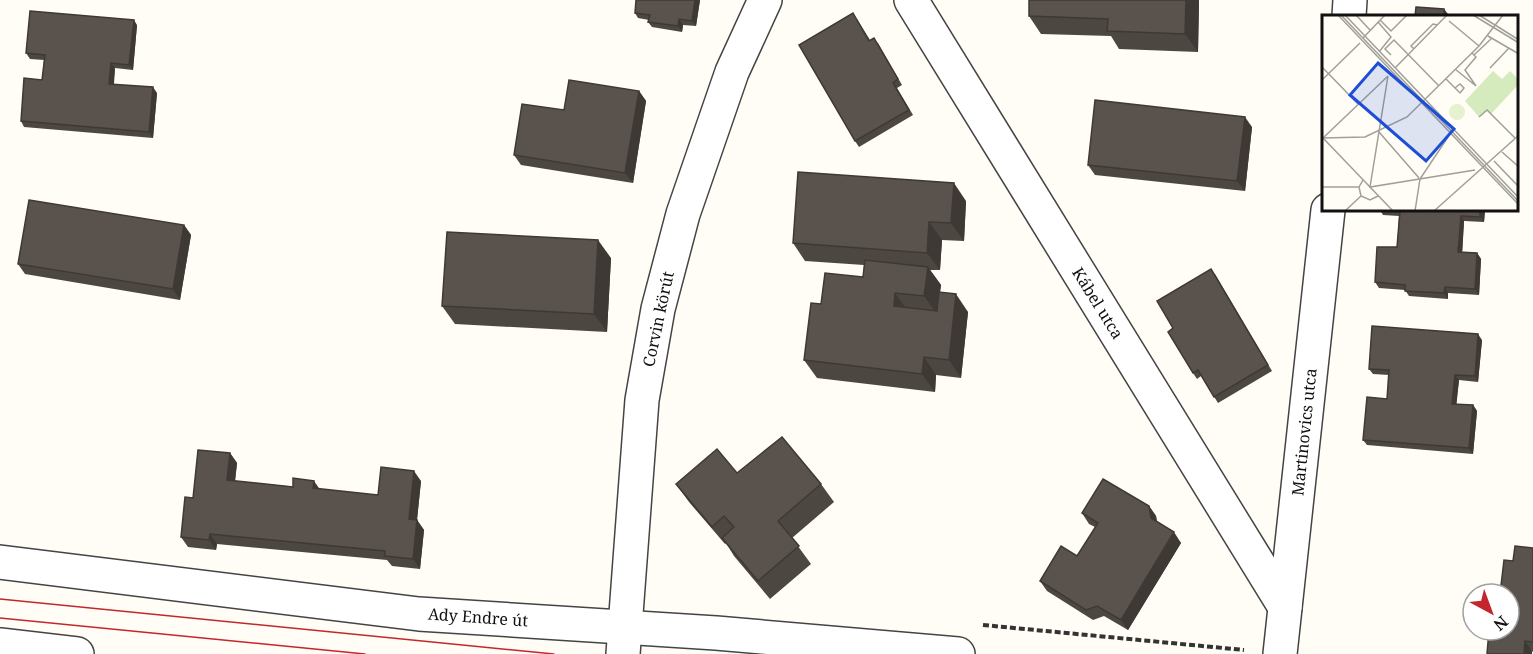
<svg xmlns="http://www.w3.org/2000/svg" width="1533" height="654" font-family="'Noto Serif',serif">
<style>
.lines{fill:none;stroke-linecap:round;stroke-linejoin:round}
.minor-casing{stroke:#444;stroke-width:36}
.path{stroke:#333;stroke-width:4;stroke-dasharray:6 3;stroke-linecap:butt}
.minor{stroke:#fff;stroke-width:33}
.tram{stroke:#c4262e;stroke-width:1.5}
.wall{fill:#4d4742}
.shaded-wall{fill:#3f3936}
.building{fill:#5a524d;stroke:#3f3936;stroke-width:1.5}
.labels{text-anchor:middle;stroke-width:6;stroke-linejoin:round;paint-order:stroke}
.street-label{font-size:16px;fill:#111;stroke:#fff}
.inset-road{fill:none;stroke:#a09f9a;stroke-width:1.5}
.view{fill:#1d4ed8;fill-opacity:0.15;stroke:#1d4ed8;stroke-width:3}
.inset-edge{fill:none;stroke:#111;stroke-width:3}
</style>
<rect width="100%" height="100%" fill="#fffdf5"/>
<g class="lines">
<g class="minor-casing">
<g id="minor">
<polyline points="911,0 1285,607"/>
<polyline points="1349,16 1350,0"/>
<polyline points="0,562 419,614 716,633 958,654"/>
<polyline points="0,645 77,654"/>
<polyline points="623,654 642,400 658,309 683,214 732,72 765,0"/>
<polyline points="1280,654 1328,210"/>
</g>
</g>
<polyline class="path" points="983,625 1244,650"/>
<use href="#minor" class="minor"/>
<g class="tram">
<polyline points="0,599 554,654"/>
<polyline points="0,618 365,654"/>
</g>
</g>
<g class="wall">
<polygon points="700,0 696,26 683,25 682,32 652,27 648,22 649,20 638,18 635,13"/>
<polygon points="1029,0 1199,0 1198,52 1119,49 1111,36 1041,34 1029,16"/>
<polygon points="857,19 870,40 878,43 902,85 897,88 913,115 859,147 855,141"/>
<polygon points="137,25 133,70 115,68 114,84 157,93 153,138 24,127 21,121 42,80 44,60 30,59 26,53"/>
<polygon points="639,91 646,101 633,183 521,165 514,155 564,110"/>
<polygon points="1252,127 1245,191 1095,175 1088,165"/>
<polygon points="966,201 964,241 942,240 940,270 930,270 941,285 940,292 968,312 961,378 936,375 935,392 817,378 804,360 821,304 863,277 864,265 805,261 793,243"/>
<polygon points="1380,210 1485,210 1484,222 1464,221 1462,252 1477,253 1481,259 1479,295 1448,293 1448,299 1409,296 1405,290 1379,288 1375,282 1397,247 1399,216 1383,215"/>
<polygon points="184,225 191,235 180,300 25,274 18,264"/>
<polygon points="611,258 607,332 455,324 442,306"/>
<polygon points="1215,274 1272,371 1218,403 1201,376 1197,379 1193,373 1173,328"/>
<polygon points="1482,340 1478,382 1459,380 1456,404 1473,405 1477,411 1473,454 1367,445 1363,440 1387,399 1389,375 1373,374 1369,369"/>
<polygon points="230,453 237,463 235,481 378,495 421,481 417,520 424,530 420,569 392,566 387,560 217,544 216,550 188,547 181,537 193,498"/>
<polygon points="737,473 821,484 834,502 792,538 811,564 770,599 734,556 726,543 725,544 689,502 676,484"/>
<polygon points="1149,506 1156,516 1157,522 1181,543 1128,630 1104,616 1093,620 1047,591 1040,581 1077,556 1095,527 1089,524 1082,513"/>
<polygon points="1533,548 1533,652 1509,630 1513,561"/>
</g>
<g class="shaded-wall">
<polygon points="695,0 700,0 696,26 692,21"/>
<polygon points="1186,0 1199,0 1198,52 1185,34"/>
<polygon points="1444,9 1448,14 1448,16 1444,16"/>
<polygon points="679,19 683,25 682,32 678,26"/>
<polygon points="134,20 137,25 133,70 129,65"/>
<polygon points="111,63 115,68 113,89 109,84"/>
<polygon points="153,87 157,93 153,138 149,132"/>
<polygon points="639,91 646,101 633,183 625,173"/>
<polygon points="1245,117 1252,127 1245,191 1237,181"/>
<polygon points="954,183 966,201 964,241 951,223"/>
<polygon points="1480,210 1485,210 1484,222 1480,217"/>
<polygon points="1461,216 1464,221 1462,257 1458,252"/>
<polygon points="929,222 942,240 940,270 927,253"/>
<polygon points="184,225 191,235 180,300 173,289"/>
<polygon points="598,240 611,258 607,332 594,314"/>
<polygon points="1477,253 1481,259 1479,295 1475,289"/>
<polygon points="928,267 941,285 937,314 924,296"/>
<polygon points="1445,287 1448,293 1448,299 1444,293"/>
<polygon points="895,293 908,311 894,306"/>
<polygon points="956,294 968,312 961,378 949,360"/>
<polygon points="1478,334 1482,340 1478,382 1475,376"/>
<polygon points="924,357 936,375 935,392 922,374"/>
<polygon points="1455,375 1459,380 1456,409 1452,404"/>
<polygon points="1473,405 1477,411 1473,454 1469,448"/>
<polygon points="230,453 237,463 234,490 227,480"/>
<polygon points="414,471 421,481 416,529 409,519"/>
<polygon points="314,481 321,491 313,488"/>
<polygon points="1149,506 1156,516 1158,528 1151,518"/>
<polygon points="417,520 424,530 420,569 413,559"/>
<polygon points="1174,532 1181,543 1128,630 1121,620"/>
<polygon points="210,534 217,544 216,550 209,540"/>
<polygon points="1525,641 1532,651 1532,654 1524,654"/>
</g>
<g class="building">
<polygon points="636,0 695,0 692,21 679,19 678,26 648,22 650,15 635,13"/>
<polygon points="1029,0 1186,0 1185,34 1107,31 1108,19 1029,16"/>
<polygon points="1416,7 1444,9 1444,16 1415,16"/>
<polygon points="30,11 134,20 129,65 111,63 109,84 153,87 149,132 21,121 24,78 42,80 45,55 26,53"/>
<polygon points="853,13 869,41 874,38 898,79 893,83 909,110 855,141 799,45"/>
<polygon points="569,80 639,91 625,173 514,155 522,104 564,110"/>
<polygon points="1095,100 1245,117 1237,181 1088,165"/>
<polygon points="798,172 954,183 951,223 929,222 927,253 793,243"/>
<polygon points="29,200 184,225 173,289 18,264"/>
<polygon points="1381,210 1480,210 1480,217 1461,216 1458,252 1477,253 1475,289 1445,287 1444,293 1405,291 1405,285 1375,282 1377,247 1397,247 1400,211"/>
<polygon points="447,232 598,240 594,314 442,306"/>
<polygon points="865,260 928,267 924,296 895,293 894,306 937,311 939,292 956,294 949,360 924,357 922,374 804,360 811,303 821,304 825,273 863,277"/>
<polygon points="1211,269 1268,365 1214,397 1198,370 1193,373 1168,332 1173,328 1157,301"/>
<polygon points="1372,326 1478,334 1475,376 1455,375 1452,404 1473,405 1469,448 1363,440 1367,397 1387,399 1389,370 1369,369"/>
<polygon points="782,437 821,484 778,521 799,546 758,581 722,538 734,527 724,516 712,527 676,484 717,449 737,473"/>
<polygon points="198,450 230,453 227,480 293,487 293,478 314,481 313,488 378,495 381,467 414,471 409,519 417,520 413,559 385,556 385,551 210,534 209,540 181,537 185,497 193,498"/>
<polygon points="1103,479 1149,506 1151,518 1174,532 1121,620 1097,606 1086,610 1040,581 1061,546 1077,556 1098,523 1082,513"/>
<polygon points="1515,546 1533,548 1533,642 1525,641 1524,654 1487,654 1489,630 1509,630 1509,594 1500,594 1504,560 1513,561"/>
</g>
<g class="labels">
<g class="street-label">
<text transform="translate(1098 303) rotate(58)" y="6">Kábel utca</text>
<text transform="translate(658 319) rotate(-78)" y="6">Corvin körút</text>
<text transform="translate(1304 432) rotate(-84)" y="6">Martinovics utca</text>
<text transform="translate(478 617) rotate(4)" y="6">Ady Endre út</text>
</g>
</g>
<g transform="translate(1322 15)">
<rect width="196" height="196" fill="#fffdf5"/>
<path d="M171,56L180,64L188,56L196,64V70L169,99L165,95L157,102L143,86Z" fill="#d5ebbd"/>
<path d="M127 97a8 8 0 1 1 16 0a8 8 0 1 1-16 0Z" fill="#e6f2cf"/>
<path class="inset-road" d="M16,0L197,190M19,0L197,187M23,0L197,183M34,0L48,15M151,0L197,28M157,0L197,25M58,5L69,16L85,0M127,6L157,31M56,7L69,22L57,37M166,21L197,39M41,23L63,0M92,34L89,31L111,9L116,10M69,40L63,34L72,25L117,71M152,40L170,23M0,52L36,89M73,53L125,0M168,53L187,33M133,54L154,71L143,55L154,42L150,38M66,61L48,172L153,155M124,64L138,78L142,73L138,69L133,73M0,65L38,28M157,102L165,95L193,123M57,117L97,163M0,123L43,122L85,102L157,31L181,0M1,123L66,61M1,123L71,196M180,137L197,152M172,146L197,172M41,165L37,172L39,181L48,185L56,181M0,172H37M23,196L39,181M93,196L98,164L126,122M112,196L197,120"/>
<path class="view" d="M56,48L132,114L104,146L28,80Z"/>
<rect width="196" height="196" class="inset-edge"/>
</g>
<g transform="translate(1491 612) rotate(139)"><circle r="28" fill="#ffffff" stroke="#a0a0a0" stroke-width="1.5"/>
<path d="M0-4.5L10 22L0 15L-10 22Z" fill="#c4262e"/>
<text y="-9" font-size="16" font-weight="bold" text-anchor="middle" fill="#111111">N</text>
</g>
</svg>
